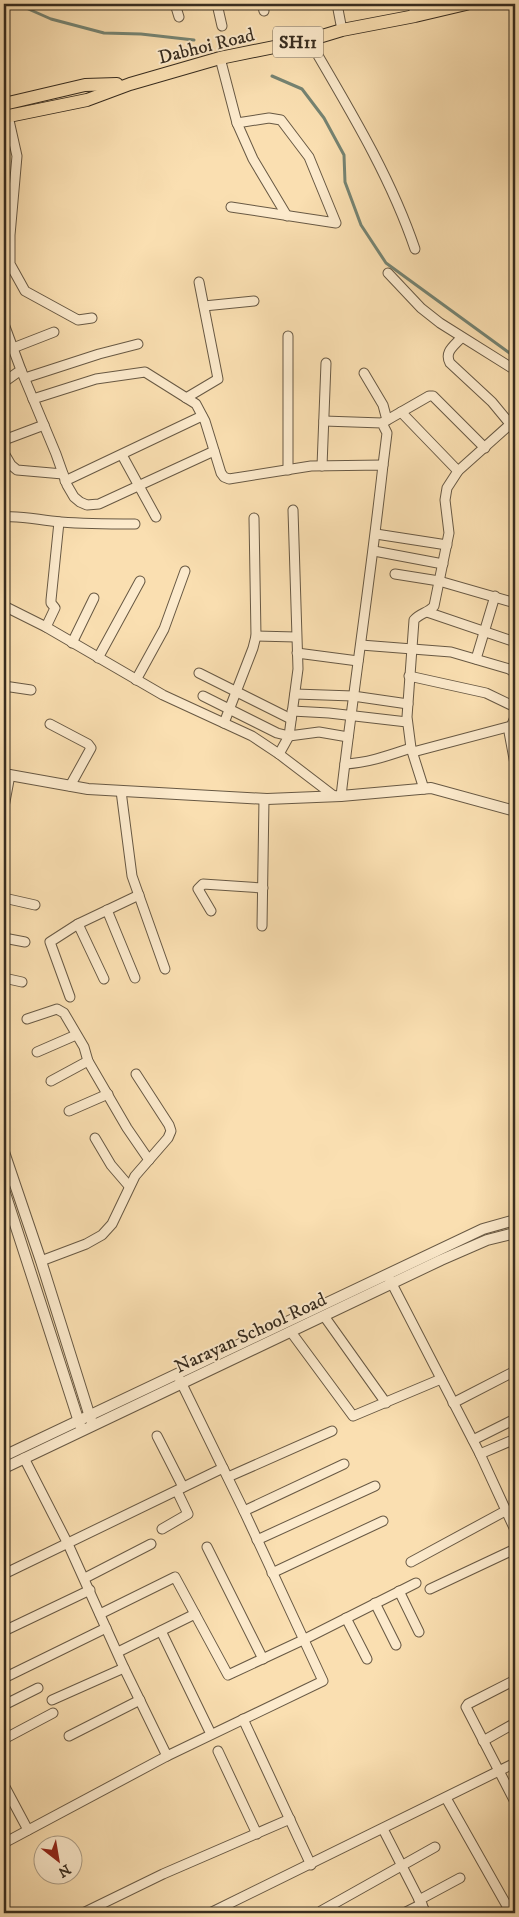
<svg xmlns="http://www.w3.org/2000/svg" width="519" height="1917" font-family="'IM FELL DW Pica',serif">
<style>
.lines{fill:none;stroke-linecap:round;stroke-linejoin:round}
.stream{stroke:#758372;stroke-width:3}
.minor-casing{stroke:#685944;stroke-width:11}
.tertiary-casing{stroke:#685944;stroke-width:12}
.primary-casing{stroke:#372c1f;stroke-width:14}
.minor{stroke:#fceacc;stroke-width:9}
.tertiary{stroke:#fceacc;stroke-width:10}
.primary{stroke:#fadfb1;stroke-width:12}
.labels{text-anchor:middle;stroke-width:4;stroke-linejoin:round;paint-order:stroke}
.shield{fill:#fceacc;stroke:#726553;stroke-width:1}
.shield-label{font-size:18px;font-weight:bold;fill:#372c1f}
.street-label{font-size:19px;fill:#372c1f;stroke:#fceacc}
</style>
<rect width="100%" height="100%" fill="#fadfb1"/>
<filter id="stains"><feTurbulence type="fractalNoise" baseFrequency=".004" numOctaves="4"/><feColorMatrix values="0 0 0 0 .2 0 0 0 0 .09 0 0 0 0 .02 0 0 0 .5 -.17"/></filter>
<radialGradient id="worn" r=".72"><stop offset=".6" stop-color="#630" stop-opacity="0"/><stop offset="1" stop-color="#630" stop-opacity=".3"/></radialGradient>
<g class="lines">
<g class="stream">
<polyline points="17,4 51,19 104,33 141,34 194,40"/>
<polyline points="272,76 302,89 324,118 344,155 345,182 361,225 386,263 515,357"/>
</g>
<g class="minor-casing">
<g id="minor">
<polyline points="175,4 179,17"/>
<polyline points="217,4 222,26"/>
<polyline points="262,4 264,11"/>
<polyline points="337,4 342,30"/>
<polyline points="413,4 415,16"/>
<path d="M309,40C348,107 390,175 415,249"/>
<polyline points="220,58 237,123 269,118 281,120 309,157 336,223 231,207"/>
<polyline points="8,116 17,156 10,235 10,264 25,291 78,320 92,318"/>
<polyline points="237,123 253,159 287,216"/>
<polyline points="388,273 421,308 440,323 515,370"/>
<polyline points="204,306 254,301"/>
<polyline points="4,324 21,370 4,382"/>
<path d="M461,338C454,346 444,352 450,363L492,402L511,425"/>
<polyline points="13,348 54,332"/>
<polyline points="21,370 56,454 67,485 74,497 80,502 87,505 99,504 214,451"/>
<polyline points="364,373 383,405 387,420"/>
<polyline points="25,378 99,354 138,344"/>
<polyline points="186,398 218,379 199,282"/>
<path d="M33,399L96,379L145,372L196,404L205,421L221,473L224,477L229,479L311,466L383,465C371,575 354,685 341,796"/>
<polyline points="401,412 458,471"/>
<polyline points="324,421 382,423 387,433 383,465"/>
<polyline points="382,423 429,396 433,396 485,448"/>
<polyline points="4,440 44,425"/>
<polyline points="4,453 11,465 17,470 63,474"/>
<polyline points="122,455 156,517"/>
<polyline points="322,466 326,363"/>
<polyline points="288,470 288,336"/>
<polyline points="65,481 202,416"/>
<path d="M4,517C24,515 41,521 61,522C86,524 110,524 135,524"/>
<polyline points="376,534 447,545"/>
<polyline points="374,551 443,564"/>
<polyline points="395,574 439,581 515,603"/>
<polyline points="4,606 46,627 163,695 252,736 279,754 334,796"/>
<polyline points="427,612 515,642"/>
<polyline points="46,627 55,608 51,603 51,600 59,522"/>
<polyline points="256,636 296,637"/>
<polyline points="72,643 94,598"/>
<polyline points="361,645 451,652 509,669 515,673"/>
<polyline points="297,653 358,661"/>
<polyline points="98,658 140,581"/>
<polyline points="476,659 495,596"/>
<polyline points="199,673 291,719"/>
<polyline points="409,676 486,693 515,707"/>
<polyline points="136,680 164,629 185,571"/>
<polyline points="4,686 31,690"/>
<polyline points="295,694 353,696 408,704"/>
<polyline points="203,696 277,733 289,736 319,732 348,737"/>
<polyline points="292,711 329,713 407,722"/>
<polyline points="515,717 509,732 515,764"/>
<polyline points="224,723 253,648 256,636 254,518"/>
<polyline points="50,724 88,744 91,748 70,786"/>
<polyline points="413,752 511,726"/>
<polyline points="279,754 289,736 298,669 293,510"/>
<path d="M345,764C368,763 390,755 411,748"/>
<path d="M424,789L411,748L407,717L414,620C420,613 428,613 434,606L449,533L445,500L447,488L458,471L515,420"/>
<polyline points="121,791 132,876 165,969"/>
<polyline points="4,807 10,775"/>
<polyline points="4,898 35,905"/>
<polyline points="107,910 135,978"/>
<polyline points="211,911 198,889 203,884 263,888"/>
<polyline points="78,924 104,979"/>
<polyline points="262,926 264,799"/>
<polyline points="4,938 25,942"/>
<polyline points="4,978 22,982"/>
<polyline points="70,997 50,942 78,924 139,895"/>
<polyline points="27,1019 57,1009 64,1013 84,1047 88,1061 127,1128 149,1160"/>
<polyline points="37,1052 76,1035"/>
<polyline points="51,1081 88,1061"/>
<polyline points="69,1111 108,1094"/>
<polyline points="95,1138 111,1165 129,1186"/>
<polyline points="41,1261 86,1244 102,1235 112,1224 135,1176 168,1138 171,1131 169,1125 136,1074"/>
<polyline points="389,1278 480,1454 515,1530"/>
<polyline points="324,1316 386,1403"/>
<polyline points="291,1332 353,1416 441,1379"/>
<polyline points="453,1403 515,1371"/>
<polyline points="157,1436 183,1487"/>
<polyline points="473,1440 515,1419"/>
<polyline points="480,1454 515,1439"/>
<polyline points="24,1458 68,1544 124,1668 167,1756"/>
<polyline points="228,1477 332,1431"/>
<polyline points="244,1511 344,1464"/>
<polyline points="162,1529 188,1514 177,1491"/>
<polyline points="257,1540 375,1486"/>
<polyline points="207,1547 263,1659"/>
<polyline points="411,1562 507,1510"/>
<polyline points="272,1573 383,1521"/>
<polyline points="4,1574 223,1468"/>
<polyline points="85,1578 151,1544"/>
<polyline points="430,1589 515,1549"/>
<polyline points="399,1591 419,1632"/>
<polyline points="375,1603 396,1645"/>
<polyline points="100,1614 175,1577 228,1675 303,1640 416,1583"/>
<polyline points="346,1618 367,1659"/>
<polyline points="4,1631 90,1590"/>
<polyline points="161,1631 211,1734"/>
<polyline points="118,1652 195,1614"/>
<polyline points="4,1678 106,1628"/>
<polyline points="515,1680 468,1704 466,1707 515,1802"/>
<polyline points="52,1700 124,1668"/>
<polyline points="4,1705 38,1688"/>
<polyline points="243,1719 311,1865"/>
<polyline points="69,1736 140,1700"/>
<polyline points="4,1739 53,1713"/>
<polyline points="483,1741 515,1723"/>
<polyline points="218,1751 257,1834"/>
<polyline points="4,1785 28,1830"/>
<polyline points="446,1798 511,1913"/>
<polyline points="383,1829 426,1913"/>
<polyline points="4,1843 167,1756 323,1681 244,1511 179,1378"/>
<polyline points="419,1900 460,1878"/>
<polyline points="321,1911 435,1847"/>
<polyline points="83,1913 163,1874 290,1819"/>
<polyline points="210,1913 515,1763"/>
<polyline points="404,1913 422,1904"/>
</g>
</g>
<g class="tertiary-casing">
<g id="tertiary">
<polyline points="4,774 88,789 267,799 341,796 431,788 515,811"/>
<polyline points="4,1152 41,1261 91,1420"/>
<polyline points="4,1190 80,1425"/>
<polyline points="4,1456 483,1229 515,1220"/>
<polyline points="4,1468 441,1260 487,1240 515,1233"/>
</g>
</g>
<g class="primary-casing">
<g id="primary">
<polyline points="4,104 85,85 117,84"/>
<polyline points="4,117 87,100 130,84 220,58 309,40 342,30 415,16 466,4"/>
</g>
</g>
<use href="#minor" class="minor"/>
<use href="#tertiary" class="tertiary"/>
<use href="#primary" class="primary"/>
</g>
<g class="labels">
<rect class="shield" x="273" y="26.5" width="50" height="31" rx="4"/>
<g class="shield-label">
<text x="298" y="48">SH11</text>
</g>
<g class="street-label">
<text transform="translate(206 45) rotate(-14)" y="7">Dabhoi Road</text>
<text transform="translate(250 1332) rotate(-25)" y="7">Narayan School Road</text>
</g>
</g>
<rect width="519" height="1917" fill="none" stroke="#fadfb1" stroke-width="20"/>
<rect x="5" y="5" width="509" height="1907" fill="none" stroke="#372c1f" stroke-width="2.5"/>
<rect x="10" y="10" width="499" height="1897" fill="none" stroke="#372c1f"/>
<g transform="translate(58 1860) rotate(149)"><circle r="24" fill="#fceacc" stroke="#ad9e87"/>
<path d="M0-4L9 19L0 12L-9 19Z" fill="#8f2418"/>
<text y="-8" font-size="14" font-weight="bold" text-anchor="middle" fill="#372c1f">N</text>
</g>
<rect width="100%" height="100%" filter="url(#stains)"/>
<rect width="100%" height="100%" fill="url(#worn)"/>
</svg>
